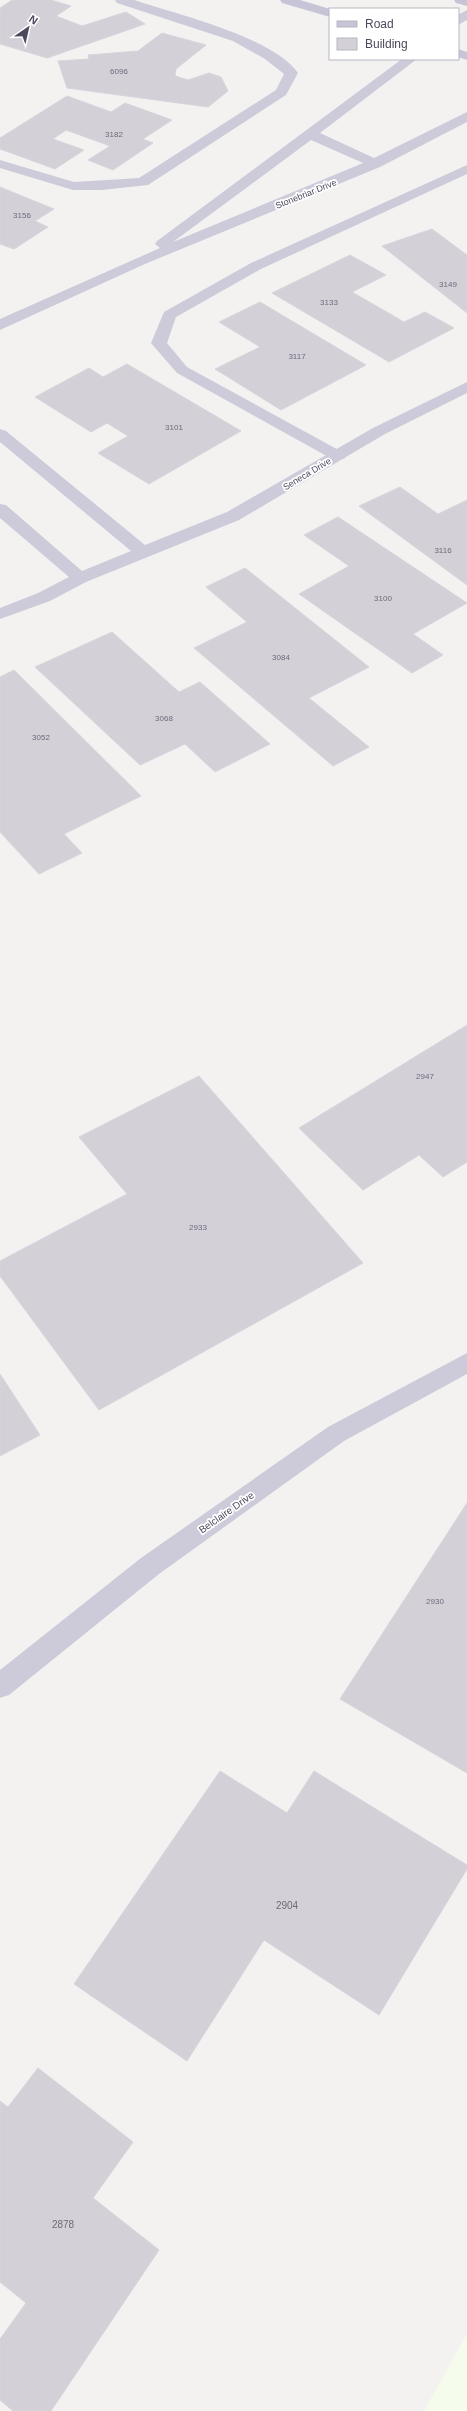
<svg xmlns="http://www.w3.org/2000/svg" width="467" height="2411" font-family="Helvetica,sans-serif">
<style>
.commercial{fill:#f6fcec}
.building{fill:#d3d0d8;stroke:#d7d5dc}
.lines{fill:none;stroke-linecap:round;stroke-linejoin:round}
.service{fill:#cdcbda;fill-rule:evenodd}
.minor{fill:#cdcbda;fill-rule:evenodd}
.secondary{fill:#c8c4d8;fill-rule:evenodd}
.labels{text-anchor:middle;stroke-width:3.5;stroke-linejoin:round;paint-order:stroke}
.number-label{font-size:8px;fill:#6e6b7c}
.far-street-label{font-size:9px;fill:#4c495e;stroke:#fff}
.street-label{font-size:10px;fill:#4c495e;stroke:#fff}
.near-number-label{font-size:10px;fill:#6e6b7c}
</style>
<rect width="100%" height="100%" fill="#f3f2f1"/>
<polygon class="commercial" points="467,2334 467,2411 424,2411"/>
<g class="building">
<polygon points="12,0 51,0 71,6 56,16 82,26 126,12 145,24 47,58 0,44 0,8"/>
<polygon points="162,33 206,45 176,69 175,76 188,80 209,73 221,77 228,91 208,107 67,88 58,61 89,59 88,55 138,51"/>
<polygon points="67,96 111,112 125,103 172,120 143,139 153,143 113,170 88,160 110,146 66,130 53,139 84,150 55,169 0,149 0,138"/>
<polygon points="0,187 54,209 35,221 48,227 14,249 0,244"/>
<polygon points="432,229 467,255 467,313 382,246"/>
<polygon points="350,255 386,275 352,292 404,322 425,312 454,328 389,362 272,293"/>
<polygon points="260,302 366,365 281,410 215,369 260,347 219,322"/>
<polygon points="127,364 241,431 149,484 98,453 128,436 107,423 91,432 35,397 89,368 103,377"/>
<polygon points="400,487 438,514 467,500 467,585 359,506"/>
<polygon points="338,517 467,603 413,634 443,655 412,673 299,594 349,566 304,535"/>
<polygon points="245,568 369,667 309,698 369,747 333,766 194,648 247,622 206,587"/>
<polygon points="112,632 179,692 200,682 270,744 215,772 185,744 140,765 35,667"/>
<polygon points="14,670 141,796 64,834 82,853 39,874 0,832 0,677"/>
<polygon points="467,1025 467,1162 443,1177 419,1155 363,1190 299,1128"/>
<polygon points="199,1076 363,1263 99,1410 0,1276 0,1261 127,1194 79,1137"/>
<polygon points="0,1374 40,1435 0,1456"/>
<polygon points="467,1503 467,1773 340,1699"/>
<polygon points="220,1771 287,1813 314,1771 467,1865 467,1869 379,2015 264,1940 187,2061 74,1984"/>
<polygon points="38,2068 133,2142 93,2198 159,2250 51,2411 13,2411 0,2400 0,2339 26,2303 0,2282 0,2101 8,2107"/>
</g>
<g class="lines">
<g class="service">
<path d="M115,0H134C176,14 273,37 298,73L286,95L148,185L102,190H73L0,168V160L74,182L139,178L276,90L284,74L265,59L233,41L117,3Z"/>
<polygon points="467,165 467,174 261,269 176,317 167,343 187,367 344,453 346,456 344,459 332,459 177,373 151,343 164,312 251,263"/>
</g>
<g class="minor">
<polygon points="467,10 467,20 458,25 458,15"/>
<path d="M402,59H417L320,133L374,158L467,112V122L380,167L145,264L0,330V319L160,248L155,244L157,241ZM311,140L363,163L173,242Z"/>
<polygon points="467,382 467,393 385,434 239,520 86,582 50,601 0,619 0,608 38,593 69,577 0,518 0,504 6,505 82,571 131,551 0,442 0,429 6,431 145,545 227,512 373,428"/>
<polygon points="467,1353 467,1374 344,1441 159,1574 9,1695 0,1698 0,1670 141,1558 328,1427"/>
</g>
<g class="secondary">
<polygon points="280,0 300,0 330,9 330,17 282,3"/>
<polygon points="454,0 467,0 467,6 456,3"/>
<polygon points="458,49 467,52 467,60 458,57"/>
</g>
</g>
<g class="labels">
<g class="number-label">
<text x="119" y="74">6096</text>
<text x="114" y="137">3182</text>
<text x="22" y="218">3156</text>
<text x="448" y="287">3149</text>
<text x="329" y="305">3133</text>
<text x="297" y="359">3117</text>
<text x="174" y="430">3101</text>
<text x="443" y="553">3116</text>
<text x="383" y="601">3100</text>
<text x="281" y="660">3084</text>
<text x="164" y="721">3068</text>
<text x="41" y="740">3052</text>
<text x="425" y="1079">2947</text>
<text x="198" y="1230">2933</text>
<text x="435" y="1604">2930</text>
</g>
<g class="far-street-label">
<text transform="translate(306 194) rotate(-22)" y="3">Stonebriar Drive</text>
<text transform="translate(307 474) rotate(-31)" y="3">Seneca Drive</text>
</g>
<g class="street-label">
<text transform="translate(226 1512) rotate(-35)" y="4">Belclaire Drive</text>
</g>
<g class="near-number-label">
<text x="287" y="1909">2904</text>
<text x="63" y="2228">2878</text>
</g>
</g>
<rect x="329" y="8" width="130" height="52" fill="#ffffff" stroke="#b7b6bf"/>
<rect x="337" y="21" width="20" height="6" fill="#c8c4d8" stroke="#b7b6bf"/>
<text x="365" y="28" font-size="12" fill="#4c495e">Road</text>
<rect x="337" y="38" width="20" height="12" fill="#d3d0d8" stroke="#b7b6bf"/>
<text x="365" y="48" font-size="12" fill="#4c495e">Building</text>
<g transform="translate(28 28) rotate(34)" stroke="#ffffff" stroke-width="3" paint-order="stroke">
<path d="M0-3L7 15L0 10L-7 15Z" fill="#4c495e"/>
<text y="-6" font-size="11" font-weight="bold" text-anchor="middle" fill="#4c495e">N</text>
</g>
</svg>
